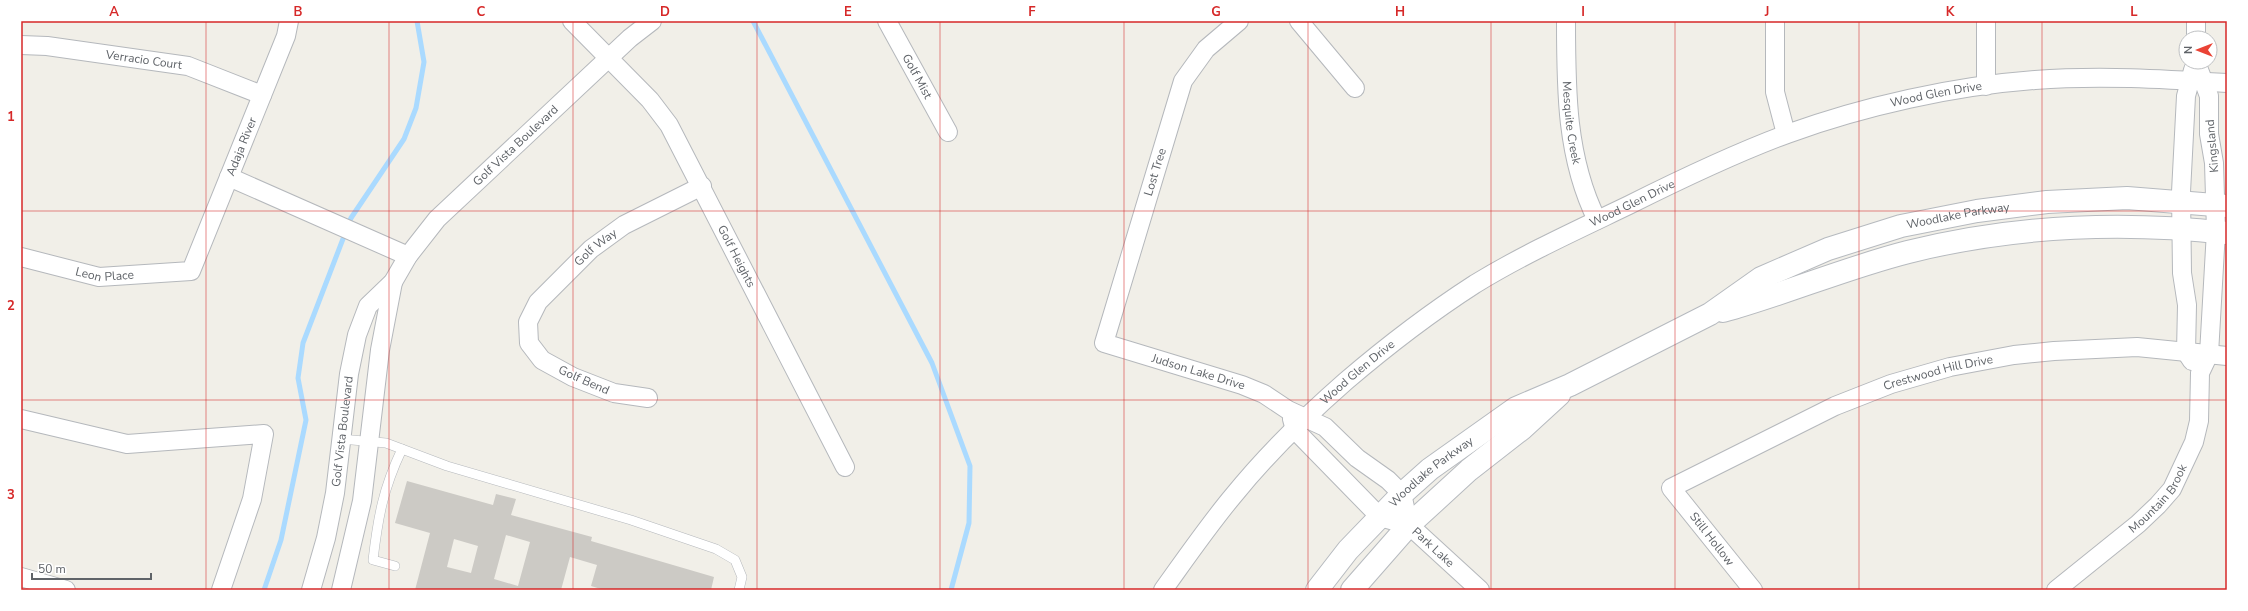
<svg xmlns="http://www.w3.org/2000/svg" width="2248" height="611" font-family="'Nunito Sans',sans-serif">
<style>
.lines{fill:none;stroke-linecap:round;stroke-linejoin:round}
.stream{stroke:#aadaff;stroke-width:5}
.building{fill:#cccac5;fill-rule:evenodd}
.lane-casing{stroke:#b5b8bc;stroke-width:10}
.street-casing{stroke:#b5b8bc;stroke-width:20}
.secondary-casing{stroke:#b6babf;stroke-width:24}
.lane{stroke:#fff;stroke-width:9}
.street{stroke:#fff;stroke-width:18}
.secondary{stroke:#fff;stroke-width:22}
.grid{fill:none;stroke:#d62828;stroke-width:1;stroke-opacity:0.55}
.labels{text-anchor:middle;stroke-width:3.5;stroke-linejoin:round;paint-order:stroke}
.street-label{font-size:12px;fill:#5f6368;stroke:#fff}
.neatline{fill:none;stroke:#d62828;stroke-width:1.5}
.grid-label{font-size:13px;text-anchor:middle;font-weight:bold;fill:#d62828}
</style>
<rect width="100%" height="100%" fill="#f1efe8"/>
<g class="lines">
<g class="stream">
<polyline points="753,21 932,363 970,466 969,523 951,590"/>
<polyline points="264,590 281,540 306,420 298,378 303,343 351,218 404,139 416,108 424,62 417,21"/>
</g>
</g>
<path class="building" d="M407,481L493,505L496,494L516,499L511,515L592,537L591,541L714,577L711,590H604L591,586L597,565L570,557L561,590H415L430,533L395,523ZM506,535L530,542L518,586L494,579ZM454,539L478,546L471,573L447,567Z"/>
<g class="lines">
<g class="lane-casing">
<g id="lane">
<polyline points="341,439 386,443 447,466 631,520 716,549 735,560 742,577 739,590"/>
<path d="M395,566L373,560C378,517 383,489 402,449"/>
</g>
</g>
<g class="street-casing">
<g id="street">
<path id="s1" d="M572,21L650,100L669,125L845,467"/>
<path id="s2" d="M887,21L948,132"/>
<path id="s3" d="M1239,21L1206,49L1183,81L1104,343L1242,385L1264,394L1288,410L1325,427L1357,458L1388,480L1402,494L1409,525"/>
<polyline points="1299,21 1355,88"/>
<path id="s4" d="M1566,21C1566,89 1566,158 1597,220"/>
<polyline points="1775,21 1775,92 1786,134"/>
<polyline points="1986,21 1986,86"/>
<polyline points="2196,21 2196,38"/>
<path id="s5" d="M21,45L47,46L188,66L262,95"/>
<polyline points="229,177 408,256"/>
<path id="s6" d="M21,257L99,277L191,271L286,36L289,21"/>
<polyline points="2192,361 2186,352 2187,305 2182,273 2181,192 2186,96 2193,70"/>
<path id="s7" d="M648,398L614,393L573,377L542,360L529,343L528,322L538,302L591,249L624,225L702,186"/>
<polyline points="21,419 127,444 264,434 252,499 221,590"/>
<path id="s8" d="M1292,419L1295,430L1380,517L1409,525L1480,590"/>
<polyline points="21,577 66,590"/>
<path id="s9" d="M311,590L326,538L335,493L349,374L357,335L368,306L393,282L408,256L437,219L630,38L652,21"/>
<polyline points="341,590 362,501 380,350 393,282"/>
<path id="s10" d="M1163,590C1186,558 1208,526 1233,496C1267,454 1306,416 1346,381C1387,346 1430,313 1475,284C1524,254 1577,230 1629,205C1681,179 1733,154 1787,134C1864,106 1954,86 2035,80C2099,75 2163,79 2227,83"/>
<path id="s11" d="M1753,590L1671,488L1835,406L1891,384L1950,367L2014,355L2054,351L2137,347L2227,356"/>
<path id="s12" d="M2056,590L2138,524L2158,505L2172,489L2194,442L2199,421L2200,373L2209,354L2216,231L2214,163L2209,134V96L2196,62"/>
</g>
</g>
<g class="secondary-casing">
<g id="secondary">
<path d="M1723,311C1785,294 1845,268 1908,252C2012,226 2120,221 2227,233"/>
<path id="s13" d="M1317,590L1348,550L1402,494L1430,469L1516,408L1570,385L1710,314L1761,278L1828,249L1901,226L1977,211L2047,202L2127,198L2227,206"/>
<polyline points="1352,590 1409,525 1469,470 1523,428 1559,395"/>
</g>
</g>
<use href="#lane" class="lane"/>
<use href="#street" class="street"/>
<use href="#secondary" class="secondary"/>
</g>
<path class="grid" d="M206,21V590M389,21V590M573,21V590M757,21V590M940,21V590M1124,21V590M1308,21V590M1491,21V590M1675,21V590M1859,21V590M2042,21V590M21,211H2227M21,400H2227"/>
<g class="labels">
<g class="street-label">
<text dy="4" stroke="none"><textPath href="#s5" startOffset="124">Verracio Court</textPath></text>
<text dy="4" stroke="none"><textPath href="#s2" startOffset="63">Golf Mist</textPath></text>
<text dy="4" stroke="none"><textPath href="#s10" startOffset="941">Wood Glen Drive</textPath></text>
<text dy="4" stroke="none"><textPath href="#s4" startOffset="102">Mesquite Creek</textPath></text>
<text dy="4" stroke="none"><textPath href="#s6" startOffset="307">Adaja River</textPath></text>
<text dy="4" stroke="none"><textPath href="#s9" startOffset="510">Golf Vista Boulevard</textPath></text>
<text transform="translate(2212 146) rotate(-95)" y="4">Kingsland</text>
<text transform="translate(1155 172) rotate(-73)" y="4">Lost Tree</text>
<text dy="4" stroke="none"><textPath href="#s10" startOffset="617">Wood Glen Drive</textPath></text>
<text dy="4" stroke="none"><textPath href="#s13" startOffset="757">Woodlake Parkway</textPath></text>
<text dy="4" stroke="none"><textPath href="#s7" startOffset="258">Golf Way</textPath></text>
<text dy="4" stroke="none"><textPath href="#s1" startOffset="290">Golf Heights</textPath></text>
<text dy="4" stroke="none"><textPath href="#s6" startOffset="86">Leon Place</textPath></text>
<text dy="4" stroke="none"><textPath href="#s3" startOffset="455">Judson Lake Drive</textPath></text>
<text dy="4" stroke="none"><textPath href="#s10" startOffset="293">Wood Glen Drive</textPath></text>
<text dy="4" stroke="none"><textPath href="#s11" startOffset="423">Crestwood Hill Drive</textPath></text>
<text transform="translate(584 380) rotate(24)" y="4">Golf Bend</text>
<text dy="4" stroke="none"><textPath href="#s9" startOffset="162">Golf Vista Boulevard</textPath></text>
<text dy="4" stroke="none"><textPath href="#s13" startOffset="165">Woodlake Parkway</textPath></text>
<text dy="4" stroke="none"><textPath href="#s12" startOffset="138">Mountain Brook</textPath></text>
<text transform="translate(1712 539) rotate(52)" y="4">Still Hollow</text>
<text dy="4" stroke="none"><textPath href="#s8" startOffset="196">Park Lake</textPath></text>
</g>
</g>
<rect width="2248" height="611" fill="none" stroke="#ffffff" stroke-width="44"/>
<g transform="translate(2198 50) rotate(270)"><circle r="19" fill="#ffffff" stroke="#bfc1c3"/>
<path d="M0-3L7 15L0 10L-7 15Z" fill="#ea4335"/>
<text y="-6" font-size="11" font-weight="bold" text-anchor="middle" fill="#5f6368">N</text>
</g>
<path d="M32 573v6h119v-6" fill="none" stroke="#5f6368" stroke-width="2"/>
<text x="38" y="573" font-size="12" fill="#5f6368" stroke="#ffffff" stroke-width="3" paint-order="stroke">50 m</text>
<rect x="22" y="22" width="2204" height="567" class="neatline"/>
<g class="grid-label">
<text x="114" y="16">A</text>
<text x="298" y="16">B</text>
<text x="481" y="16">C</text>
<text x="665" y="16">D</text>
<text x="848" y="16">E</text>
<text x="1032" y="16">F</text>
<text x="1216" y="16">G</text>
<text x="1400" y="16">H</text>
<text x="1583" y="16">I</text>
<text x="1767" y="16">J</text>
<text x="1950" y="16">K</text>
<text x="2134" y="16">L</text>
<text x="11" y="121">1</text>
<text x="11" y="310">2</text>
<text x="11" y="499">3</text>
</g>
</svg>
